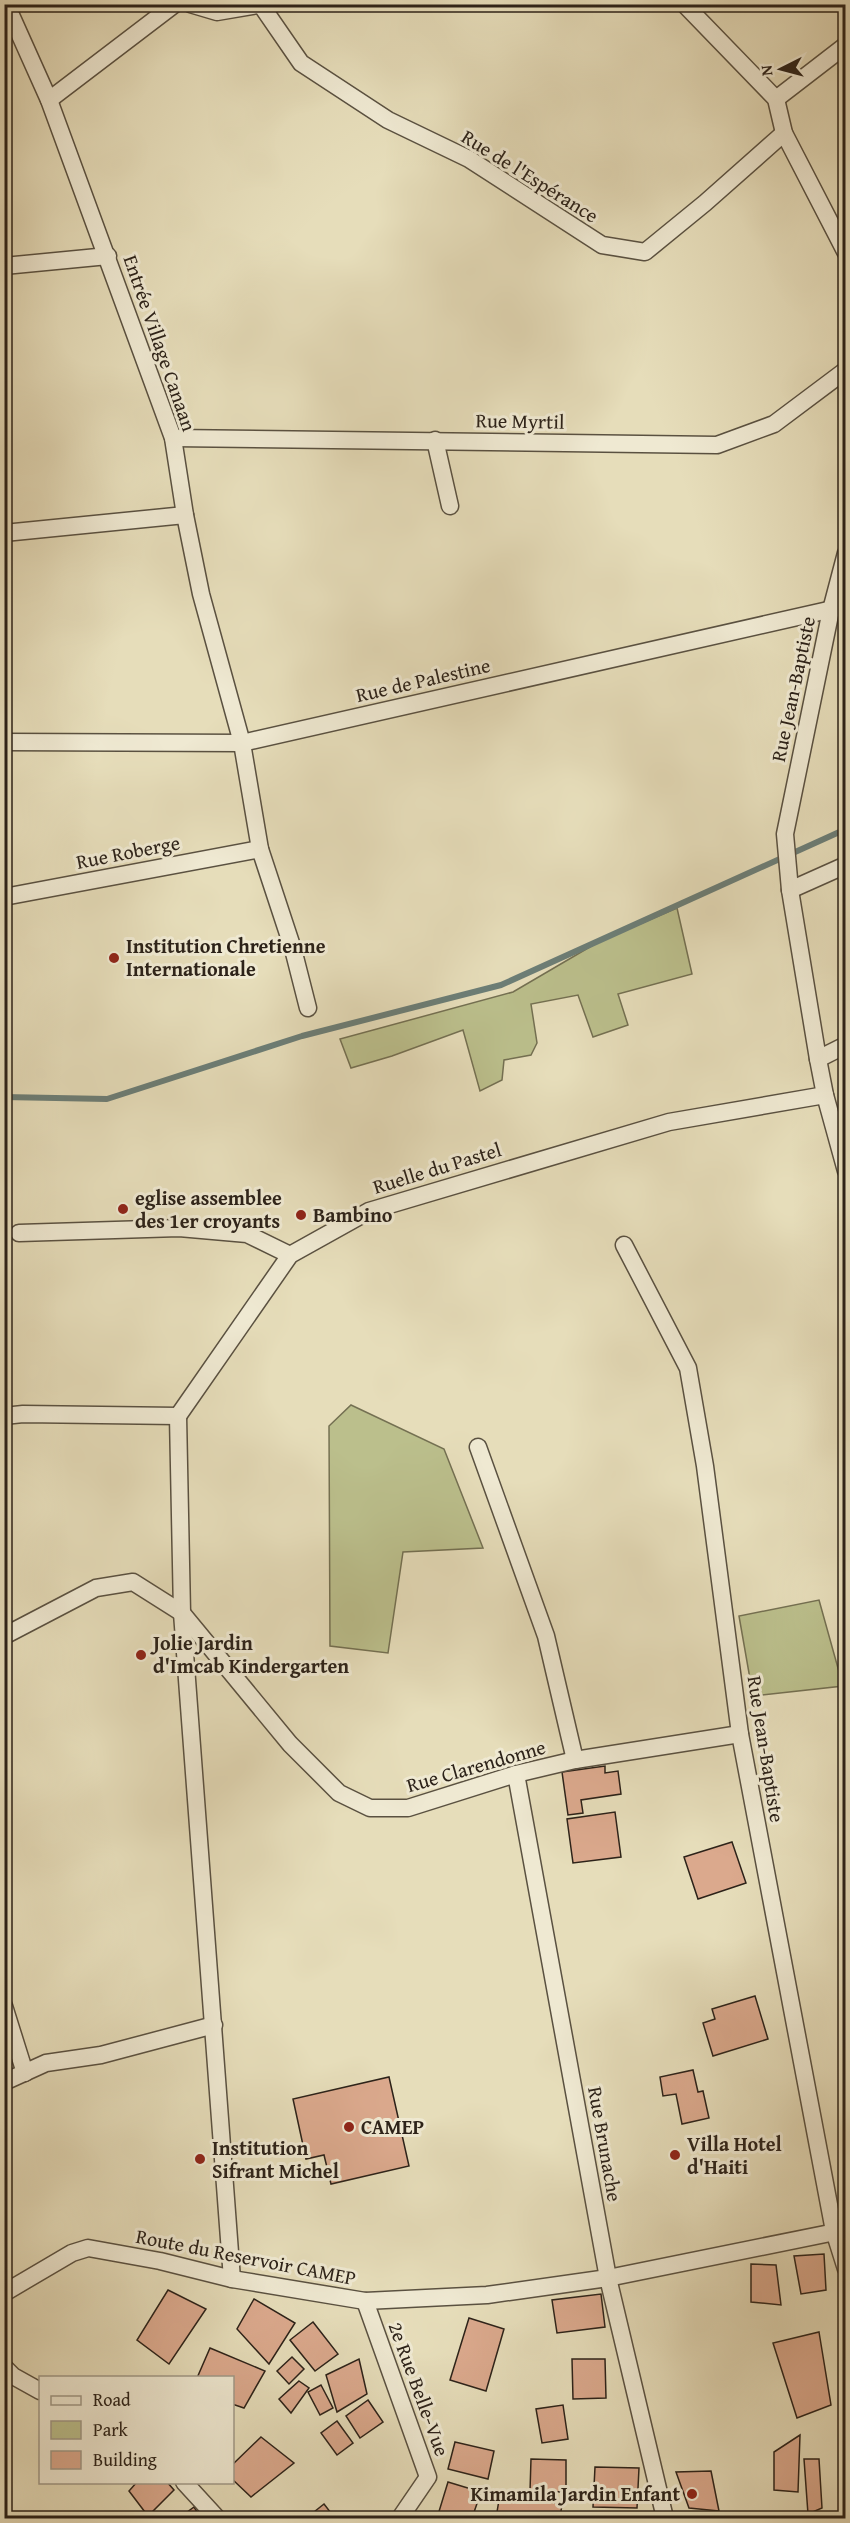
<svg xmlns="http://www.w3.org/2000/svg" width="850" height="2523" font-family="'Gentium Book Plus',serif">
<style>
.green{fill:#bbbf8c;stroke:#747052;stroke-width:1.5}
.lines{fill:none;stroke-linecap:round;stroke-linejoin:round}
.stream{stroke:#6c7e77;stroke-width:6}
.building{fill:#dba98d;stroke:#2c2219;stroke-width:1.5}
.street-casing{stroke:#5a5141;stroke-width:19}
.street{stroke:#efe9d2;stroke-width:16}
.poi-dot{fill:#8f2418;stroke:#efe9d2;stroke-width:2}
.labels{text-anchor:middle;stroke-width:6;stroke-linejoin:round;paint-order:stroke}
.street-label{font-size:20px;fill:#2c2219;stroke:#efe9d2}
.poi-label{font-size:20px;font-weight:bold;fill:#2c2219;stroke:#efe9d2;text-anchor:start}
</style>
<rect width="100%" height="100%" fill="#e6ddba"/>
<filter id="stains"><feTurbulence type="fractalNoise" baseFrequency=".00333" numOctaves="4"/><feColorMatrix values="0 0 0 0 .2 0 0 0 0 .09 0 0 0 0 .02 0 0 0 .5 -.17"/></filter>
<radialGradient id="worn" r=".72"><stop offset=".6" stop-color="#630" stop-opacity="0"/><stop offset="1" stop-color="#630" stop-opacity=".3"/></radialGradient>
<g class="green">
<polygon points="677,908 692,974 618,994 628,1025 593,1037 578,995 531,1004 537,1043 531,1055 504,1060 502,1080 480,1091 463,1030 392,1056 351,1068 340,1039 513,992 600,941"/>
<polygon points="351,1405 444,1449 483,1548 403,1552 388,1653 330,1646 329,1426"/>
<polygon points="819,1600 843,1686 753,1696 739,1616"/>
</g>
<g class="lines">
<polyline class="stream" points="4,1097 107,1099 302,1036 501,985 846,829"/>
</g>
<g class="building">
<polygon points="605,1766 605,1773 618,1771 621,1794 581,1800 583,1813 568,1815 562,1772"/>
<polygon points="615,1812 621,1857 573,1863 567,1819"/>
<polygon points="732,1842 746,1883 698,1899 684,1857"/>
<polygon points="755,1996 768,2039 713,2056 703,2023 715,2019 712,2009"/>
<polygon points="693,2070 698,2092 703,2091 709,2118 682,2124 676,2094 663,2096 660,2077"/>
<polygon points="389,2077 409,2166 331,2184 324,2155 306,2159 293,2099"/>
<polygon points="824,2254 826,2290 801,2294 794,2256"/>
<polygon points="751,2264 776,2265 781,2305 751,2302"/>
<polygon points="168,2290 206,2309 169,2364 137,2340"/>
<polygon points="601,2294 605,2327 557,2333 552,2300"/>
<polygon points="254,2299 295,2323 269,2364 237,2329"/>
<polygon points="469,2318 504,2329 486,2391 450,2380"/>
<polygon points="313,2322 338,2354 315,2371 290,2340"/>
<polygon points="819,2332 831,2405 797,2418 773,2343"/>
<polygon points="210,2348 265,2371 244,2408 232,2404 232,2378 197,2378"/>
<polygon points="292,2357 304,2369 289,2384 277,2371"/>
<polygon points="359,2359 367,2394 337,2412 326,2375"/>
<polygon points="572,2359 605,2359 606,2398 573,2399"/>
<polygon points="299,2381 309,2388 291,2413 279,2399"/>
<polygon points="321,2385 333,2408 320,2415 308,2392"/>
<polygon points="368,2400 383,2422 360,2438 346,2416"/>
<polygon points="563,2405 568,2439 542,2443 536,2409"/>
<polygon points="337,2421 353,2443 337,2455 321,2433"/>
<polygon points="800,2435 798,2492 774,2490 774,2452"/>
<polygon points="261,2437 294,2463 251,2497 232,2479 232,2465"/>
<polygon points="455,2442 494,2451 488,2479 448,2469"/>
<polygon points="531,2459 566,2460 566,2492 530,2491"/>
<polygon points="804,2459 819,2459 822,2508 808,2514"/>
<polygon points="595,2467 639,2468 637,2508 593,2507"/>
<polygon points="711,2471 719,2511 689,2508 676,2472"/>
<polygon points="137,2482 167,2482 174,2490 148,2516 129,2491"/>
<polygon points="448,2482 481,2492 472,2518 437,2518"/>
<polygon points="500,2494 562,2504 560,2518 496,2518"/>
<polygon points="324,2504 331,2513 324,2518 310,2518 309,2516"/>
<polygon points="194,2507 201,2518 179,2518"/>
</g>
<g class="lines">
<g class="street-casing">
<g id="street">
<polyline points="6,4 49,100 173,438 185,515 201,594 242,743 260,849 293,949 308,1008"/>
<polyline points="190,4 217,12 264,4"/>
<polyline points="684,4 776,99 784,133 846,253"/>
<polyline points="261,5 301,63 388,120 469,159 602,245 645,252 705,203 784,133"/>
<polyline points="776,99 846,45"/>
<polyline points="49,100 175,4"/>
<polyline points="4,266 108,256"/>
<polyline points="173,438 717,445 774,424 846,370"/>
<polyline points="435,440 450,506"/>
<polyline points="4,533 185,515"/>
<polyline points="846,553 831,610 785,834 790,890 818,1059 825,1095 846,1171"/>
<polyline points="4,742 242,743 846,606"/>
<polyline points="790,890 846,865"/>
<polyline points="4,897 260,849"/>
<polyline points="818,1059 846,1045"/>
<polyline points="19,1233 179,1228 247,1234 290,1255"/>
<polyline points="624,1245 688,1368 705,1466 740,1734 834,2231 846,2269"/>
<polyline points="4,1416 23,1414 178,1416 290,1255 369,1211 669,1122 825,1095"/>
<polyline points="178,1416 182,1613 232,2279"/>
<polyline points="478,1447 546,1636 575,1760"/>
<polyline points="4,1636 96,1588 133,1582 182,1613 290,1744 339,1793 370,1808 408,1808 516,1774 575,1760 740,1734"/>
<polyline points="516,1774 608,2278 665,2518"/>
<polyline points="4,2006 25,2073"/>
<polyline points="4,2082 46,2063 101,2055 214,2025"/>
<polyline points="4,2293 72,2253 88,2248 160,2261 232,2279 365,2301 487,2295 608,2278 845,2230"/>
<polyline points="365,2301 428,2477 400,2518"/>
<polyline points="4,2367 13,2376 40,2391"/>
<polyline points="184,2482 217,2518"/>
</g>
</g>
<use href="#street" class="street"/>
</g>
<g class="poi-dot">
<circle cx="114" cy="958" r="6"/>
<circle cx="123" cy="1209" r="6"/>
<circle cx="301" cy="1215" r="6"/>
<circle cx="141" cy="1655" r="6"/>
<circle cx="349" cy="2127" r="6"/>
<circle cx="675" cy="2155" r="6"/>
<circle cx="200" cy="2159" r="6"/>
<circle cx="692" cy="2494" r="6"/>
</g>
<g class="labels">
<g class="street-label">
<text transform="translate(530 176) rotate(32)" y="7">Rue de l'Espérance</text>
<text transform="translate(160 343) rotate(71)" y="7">Entrée Village Canaan</text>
<text transform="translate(520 421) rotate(1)" y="7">Rue Myrtil</text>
<text transform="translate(423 680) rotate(-13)" y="7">Rue de Palestine</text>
<text transform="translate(793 689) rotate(-78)" y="7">Rue Jean-Baptiste</text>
<text transform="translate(128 852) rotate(-11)" y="7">Rue Roberge</text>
<text transform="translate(437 1168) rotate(-17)" y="7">Ruelle du Pastel</text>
<text transform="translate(766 1749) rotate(81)" y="7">Rue Jean-Baptiste</text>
<text transform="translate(476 1766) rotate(-16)" y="7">Rue Clarendonne</text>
<text transform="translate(605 2144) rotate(80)" y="7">Rue Brunache</text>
<text transform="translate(246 2257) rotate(11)" y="7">Route du Reservoir CAMEP</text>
<text transform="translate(419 2389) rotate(70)" y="7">2e Rue Belle-Vue</text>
</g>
<g class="poi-label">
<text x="126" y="953">Institution Chretienne<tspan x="126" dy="23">Internationale</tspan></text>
<text x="135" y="1205">eglise assemblee<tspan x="135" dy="23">des 1er croyants</tspan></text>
<text x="313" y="1222">Bambino</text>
<text x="153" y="1650">Jolie Jardin<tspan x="153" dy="23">d'Imcab Kindergarten</tspan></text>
<text x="361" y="2134">CAMEP</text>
<text x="687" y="2151">Villa Hotel<tspan x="687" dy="23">d'Haiti</tspan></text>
<text x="212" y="2155">Institution<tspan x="212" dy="23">Sifrant Michel</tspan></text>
<text x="680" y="2501" text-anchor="end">Kimamila Jardin Enfant</text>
</g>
</g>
<rect width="850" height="2523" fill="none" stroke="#e6ddba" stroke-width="24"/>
<rect x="6" y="6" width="838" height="2511" fill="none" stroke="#2c2219" stroke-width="3"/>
<rect x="12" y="12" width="826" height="2499" fill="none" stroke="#2c2219" stroke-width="1.5"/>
<rect x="39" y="2376" width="195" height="108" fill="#efe9d2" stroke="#a19988" stroke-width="1.5"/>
<rect x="51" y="2396" width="30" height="9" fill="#efe9d2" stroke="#a19988" stroke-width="1.5"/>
<text x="93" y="2406" font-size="18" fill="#2c2219">Road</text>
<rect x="51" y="2421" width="30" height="18" fill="#bbbf8c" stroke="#a19988" stroke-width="1.5"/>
<text x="93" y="2436" font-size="18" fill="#2c2219">Park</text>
<rect x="51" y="2451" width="30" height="18" fill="#dba98d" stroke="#a19988" stroke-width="1.5"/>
<text x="93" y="2466" font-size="18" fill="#2c2219">Building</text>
<g transform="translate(781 69) rotate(264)" stroke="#efe9d2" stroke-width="4.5" paint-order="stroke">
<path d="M0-4.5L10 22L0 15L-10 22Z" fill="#2c2219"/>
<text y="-9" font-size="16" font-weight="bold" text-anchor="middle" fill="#2c2219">N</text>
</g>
<rect width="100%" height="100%" filter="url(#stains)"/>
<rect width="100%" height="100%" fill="url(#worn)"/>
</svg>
